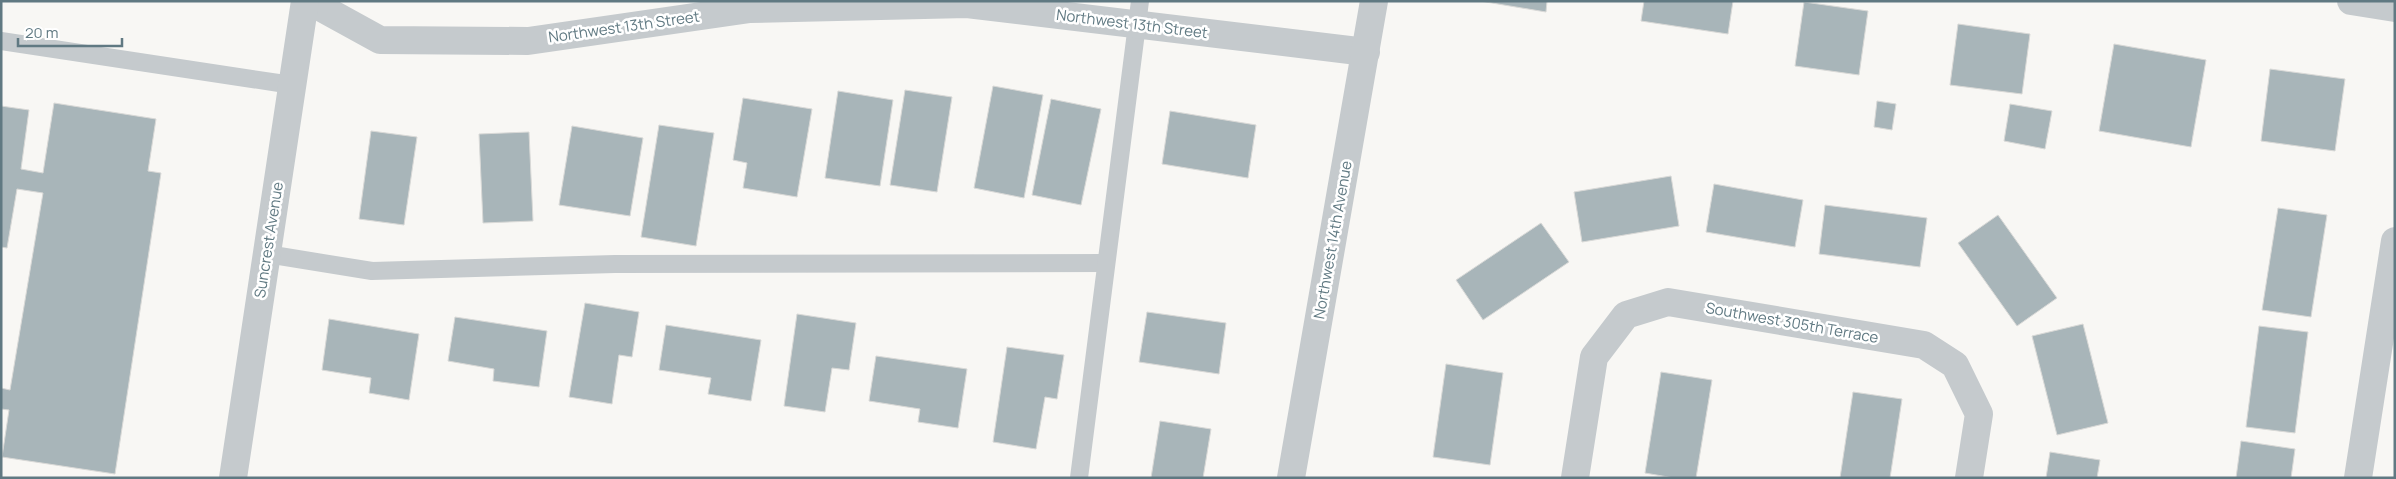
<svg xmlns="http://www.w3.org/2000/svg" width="2396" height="479" font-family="Manrope,sans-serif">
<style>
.building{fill:#a8b5b9;stroke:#d9d9d7}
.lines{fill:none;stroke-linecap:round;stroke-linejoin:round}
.service{stroke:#c5cacd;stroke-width:18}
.minor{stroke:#c5cacd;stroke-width:28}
.tertiary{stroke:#c5cacd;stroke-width:28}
.labels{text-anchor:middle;stroke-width:5;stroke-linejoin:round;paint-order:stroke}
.street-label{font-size:15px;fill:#607982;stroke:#fff}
</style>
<rect width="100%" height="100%" fill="#f8f7f4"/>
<g class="building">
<polygon points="1480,1 1547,1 1546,12"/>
<polygon points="1644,1 1733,1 1728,34 1641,21"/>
<polygon points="1804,2 1868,11 1859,75 1795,66"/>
<polygon points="1958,24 2030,34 2022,94 1950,85"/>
<polygon points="2114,44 2206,60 2191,147 2099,131"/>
<polygon points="2270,69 2345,79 2335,151 2261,141"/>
<polygon points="993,86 1043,95 1024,198 974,188"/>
<polygon points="905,90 952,97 937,192 890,185"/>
<polygon points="838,91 893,100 880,186 825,178"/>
<polygon points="743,98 812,109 797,197 743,188 747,163 733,160"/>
<polygon points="1051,99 1101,109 1081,205 1032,195"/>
<polygon points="1877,101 1896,104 1892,130 1874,127"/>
<polygon points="54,103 156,119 148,171 161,173 115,474 2,457 9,410 1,409 1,388 10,390 43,193 17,189 7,248 1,247 1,106 29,110 21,169 43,173"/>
<polygon points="2010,104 2052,111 2045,149 2004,141"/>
<polygon points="1170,111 1256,125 1248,178 1162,164"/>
<polygon points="659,125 714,133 696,246 641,237"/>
<polygon points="572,126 643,138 630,216 559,205"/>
<polygon points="371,131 417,137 404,225 359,219"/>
<polygon points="529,132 533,221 483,223 479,134"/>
<polygon points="1671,176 1679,226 1582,242 1574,192"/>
<polygon points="1714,184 1803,200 1795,247 1706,232"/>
<polygon points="1825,205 1927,218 1920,267 1819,254"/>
<polygon points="2278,208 2327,215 2311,317 2262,310"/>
<polygon points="1998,215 2057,298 2017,326 1958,243"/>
<polygon points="1541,223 1569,262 1483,320 1456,280"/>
<polygon points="585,303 639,312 632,357 619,355 612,404 569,397"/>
<polygon points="1147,312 1226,323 1219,374 1139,362"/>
<polygon points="797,314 856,323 849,370 832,368 825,412 784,406"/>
<polygon points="455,317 547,331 539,387 493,381 494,369 448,361"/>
<polygon points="329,319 419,334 409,400 369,393 371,378 322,370"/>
<polygon points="2083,324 2108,423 2057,435 2032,336"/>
<polygon points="666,325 761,340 751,401 708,394 711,378 659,370"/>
<polygon points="2259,326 2308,332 2295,433 2246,427"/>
<polygon points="1007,347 1064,355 1057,399 1045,397 1036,449 993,442"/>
<polygon points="876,356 967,369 958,428 918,422 920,409 869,401"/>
<polygon points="1446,364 1503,373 1490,465 1433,457"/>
<polygon points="1661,372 1712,380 1696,478 1674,478 1645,473"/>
<polygon points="1853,392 1902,399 1890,478 1840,478"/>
<polygon points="1160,421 1211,429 1203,478 1151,478"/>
<polygon points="2241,441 2295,449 2291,478 2236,478"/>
<polygon points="2050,452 2100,460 2097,478 2046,478"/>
</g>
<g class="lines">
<g class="service">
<polyline points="1,41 292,85"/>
<polyline points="267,254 372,271 615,264 1106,263"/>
<polyline points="1079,478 1140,1"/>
</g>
<g class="minor">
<polyline points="309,1 380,40 528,41 750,9 967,4 1366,52"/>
<polyline points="2351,1 2395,8"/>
<polyline points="233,478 305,1"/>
<polyline points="1575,478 1594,357 1626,315 1668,302 1924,345 1955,365 1979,414 1969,478"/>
<polyline points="2358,478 2395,241"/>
</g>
<polyline class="tertiary" points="1291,478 1374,1"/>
</g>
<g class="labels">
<g class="street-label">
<text transform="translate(1132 24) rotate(7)" y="5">Northwest 13th Street</text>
<text transform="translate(624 27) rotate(-8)" y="5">Northwest 13th Street</text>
<text transform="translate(269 240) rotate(-81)" y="5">Suncrest Avenue</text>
<text transform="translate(1333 240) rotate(-80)" y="5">Northwest 14th Avenue</text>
<text transform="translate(1792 323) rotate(10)" y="5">Southwest 305th Terrace</text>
</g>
</g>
<rect width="2396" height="479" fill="none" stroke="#607982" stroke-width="5"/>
<path d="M18 38v8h104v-8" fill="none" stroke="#607982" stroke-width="2.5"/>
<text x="25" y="38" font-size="15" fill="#607982" stroke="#ffffff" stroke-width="4" paint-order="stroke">20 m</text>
</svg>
